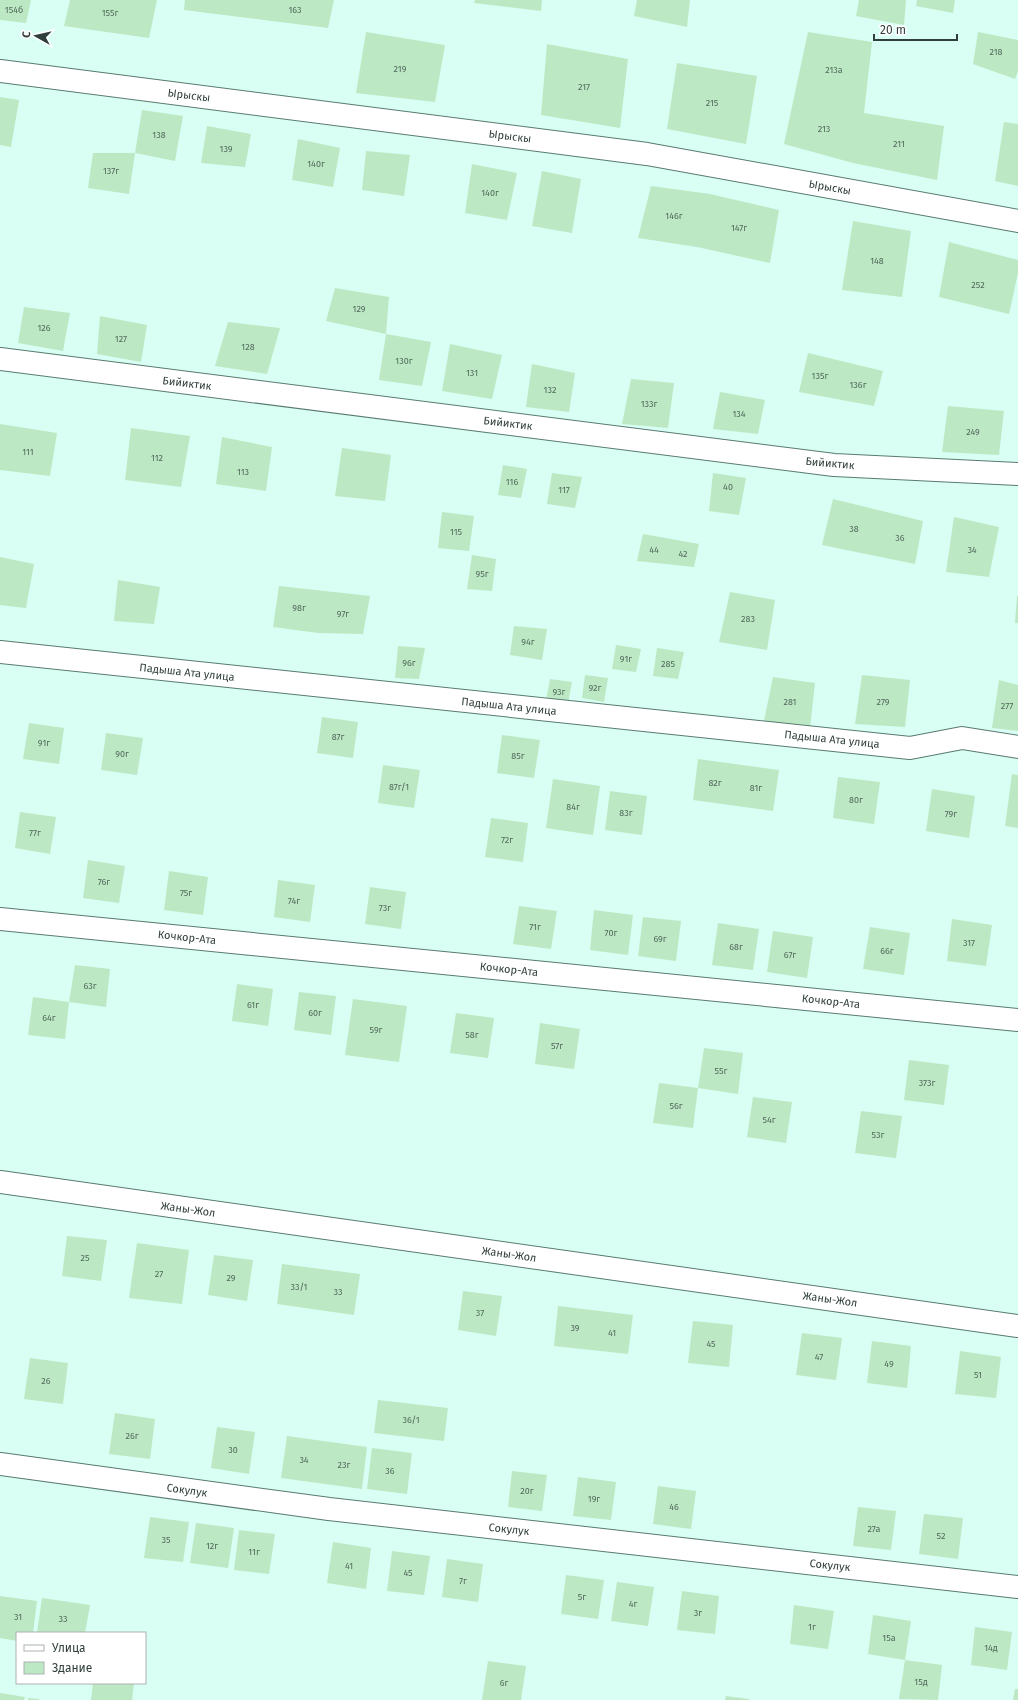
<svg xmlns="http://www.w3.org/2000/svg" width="1018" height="1700" font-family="'Fira Sans',sans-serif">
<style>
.building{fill:#bce9c4}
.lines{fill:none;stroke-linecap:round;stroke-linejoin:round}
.street-casing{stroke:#597a71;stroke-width:24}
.street{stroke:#fff;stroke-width:22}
.labels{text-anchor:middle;stroke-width:3.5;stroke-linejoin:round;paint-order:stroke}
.number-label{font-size:9px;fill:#536a5d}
.street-label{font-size:11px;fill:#303f3b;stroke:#fff}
</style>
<rect width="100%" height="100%" fill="#d9fef3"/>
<g class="building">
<polygon points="0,0 31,0 26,23 0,20"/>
<polygon points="70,0 157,0 149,38 64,26"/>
<polygon points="185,0 334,0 328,28 184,10"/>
<polygon points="475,0 542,0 541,11 474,3"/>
<polygon points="637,0 690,0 687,27 634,16"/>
<polygon points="859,0 906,0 904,25 856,16"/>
<polygon points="917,0 955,0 953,13 916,6"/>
<polygon points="366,32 445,45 435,102 356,93"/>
<polygon points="808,32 872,42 864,113 944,126 937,180 853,163 784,144"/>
<polygon points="978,32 1018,40 1018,71 1015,79 973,64"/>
<polygon points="547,44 628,59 620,128 541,115"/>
<polygon points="677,63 757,76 746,144 667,129"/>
<polygon points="0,97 19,100 11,147 0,145"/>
<polygon points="142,110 183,116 175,161 135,153"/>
<polygon points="1004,122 1018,124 1018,186 995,181"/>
<polygon points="207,126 251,134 245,167 201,163"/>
<polygon points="298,139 340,148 333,187 292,180"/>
<polygon points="366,151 410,155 404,196 362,190"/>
<polygon points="93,153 135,153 129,194 88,188"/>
<polygon points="472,164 517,173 507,220 465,213"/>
<polygon points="542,171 581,179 572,233 532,226"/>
<polygon points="651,186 710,194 779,210 770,263 697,247 638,238"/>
<polygon points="853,221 911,231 902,297 842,290"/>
<polygon points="949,242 1018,260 1018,273 1009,314 939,297"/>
<polygon points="335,288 389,297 386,334 326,321"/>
<polygon points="24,307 70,313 63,351 18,343"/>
<polygon points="100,316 147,325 141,362 97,354"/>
<polygon points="228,322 280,328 267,374 215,366"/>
<polygon points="386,334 431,342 422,386 379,380"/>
<polygon points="450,344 502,355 492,399 442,391"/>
<polygon points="808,353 883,371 874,406 799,392"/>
<polygon points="532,364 575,373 569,412 526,407"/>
<polygon points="631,379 674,383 668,428 622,424"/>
<polygon points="720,392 765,400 758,434 713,429"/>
<polygon points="948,406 1004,411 999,455 942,452"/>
<polygon points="0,424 57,433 50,476 0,470"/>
<polygon points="131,428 190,436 181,487 125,480"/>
<polygon points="222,437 272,447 266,491 216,484"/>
<polygon points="342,448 391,455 385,501 335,496"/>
<polygon points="503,465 527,469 521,498 498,495"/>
<polygon points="552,473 582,477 575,508 547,504"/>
<polygon points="713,473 746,478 739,515 709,511"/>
<polygon points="833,499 923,521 915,564 822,545"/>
<polygon points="442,512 474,516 469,551 438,548"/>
<polygon points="954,517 999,527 989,577 946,572"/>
<polygon points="643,534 699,544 694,567 637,561"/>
<polygon points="472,555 496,559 492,591 467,589"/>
<polygon points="0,557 34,564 26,608 0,605"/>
<polygon points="118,580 160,587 154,624 114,621"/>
<polygon points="279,586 370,596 363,634 318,633 273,627"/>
<polygon points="730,592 775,600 767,650 719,642"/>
<polygon points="1017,596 1018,596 1018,623 1015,623"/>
<polygon points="514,626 547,629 542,660 510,655"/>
<polygon points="616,645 641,649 636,672 612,669"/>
<polygon points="398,646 425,648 419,679 395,678"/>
<polygon points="657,648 684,652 678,679 653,676"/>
<polygon points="585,675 608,678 604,702 582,698"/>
<polygon points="862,675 910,680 905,727 855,724"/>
<polygon points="773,677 815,683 810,728 764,721"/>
<polygon points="550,679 572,682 568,704 546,701"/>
<polygon points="999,680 1018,685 1018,731 992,728"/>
<polygon points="322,717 358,722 353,758 317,753"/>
<polygon points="29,723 64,728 59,764 23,759"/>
<polygon points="106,733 143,738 137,775 101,770"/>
<polygon points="502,735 540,740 534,778 497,773"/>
<polygon points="698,759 779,770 773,811 693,800"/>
<polygon points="383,765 420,770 414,808 378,803"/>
<polygon points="1012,774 1018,775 1018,828 1005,826"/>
<polygon points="838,777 880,782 874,824 833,818"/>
<polygon points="553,779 600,786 593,835 546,828"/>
<polygon points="932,789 975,796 969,838 926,831"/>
<polygon points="610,791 647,796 642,835 605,830"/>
<polygon points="20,812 56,817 50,854 15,848"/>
<polygon points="491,818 528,823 523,862 485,857"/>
<polygon points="88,860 125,866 119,903 83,898"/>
<polygon points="169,871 208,877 203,915 164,910"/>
<polygon points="278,880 315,885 310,922 274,917"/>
<polygon points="370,887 406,892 401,929 365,924"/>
<polygon points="519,906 557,911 551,949 513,944"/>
<polygon points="594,910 633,915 628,955 590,950"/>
<polygon points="643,917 681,921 676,961 638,956"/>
<polygon points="952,919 992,925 986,966 947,961"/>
<polygon points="718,923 759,929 753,970 712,965"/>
<polygon points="870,927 910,933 904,975 863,969"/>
<polygon points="773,931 813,937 807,978 767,972"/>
<polygon points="75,965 110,969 106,1007 69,1002"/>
<polygon points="237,984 273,989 268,1026 232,1021"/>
<polygon points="299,992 336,996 331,1035 294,1030"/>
<polygon points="33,997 69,1002 65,1039 28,1035"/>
<polygon points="353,999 407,1006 399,1062 345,1055"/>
<polygon points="456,1013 494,1018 488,1058 450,1053"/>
<polygon points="540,1023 580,1029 574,1069 535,1064"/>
<polygon points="704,1048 743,1053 738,1094 698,1088"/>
<polygon points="909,1060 949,1065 944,1105 904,1100"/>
<polygon points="659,1083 698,1088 693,1128 653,1123"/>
<polygon points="753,1097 792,1102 786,1143 747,1137"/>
<polygon points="861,1111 902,1116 896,1158 855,1153"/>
<polygon points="67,1236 107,1240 101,1281 62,1276"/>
<polygon points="137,1243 189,1250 182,1304 129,1298"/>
<polygon points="214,1255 253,1260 247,1301 208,1295"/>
<polygon points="282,1264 360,1274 354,1315 277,1304"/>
<polygon points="463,1291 502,1296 496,1336 458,1330"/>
<polygon points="558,1306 633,1315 628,1354 554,1346"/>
<polygon points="693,1321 733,1325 729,1367 688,1363"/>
<polygon points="802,1333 842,1338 836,1380 796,1375"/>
<polygon points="872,1341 911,1346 907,1388 867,1383"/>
<polygon points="960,1351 1001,1357 996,1398 955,1394"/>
<polygon points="30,1358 68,1363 63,1404 24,1399"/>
<polygon points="378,1400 448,1408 444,1441 374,1433"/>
<polygon points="115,1413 155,1419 150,1459 109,1454"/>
<polygon points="217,1427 255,1432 249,1474 211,1468"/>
<polygon points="287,1436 367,1447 362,1489 281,1478"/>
<polygon points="372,1448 412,1453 407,1494 367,1489"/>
<polygon points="512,1471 547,1475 542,1511 508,1507"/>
<polygon points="578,1477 616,1482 611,1520 573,1516"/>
<polygon points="658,1486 696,1491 691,1529 653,1524"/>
<polygon points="858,1507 896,1511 891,1550 853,1546"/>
<polygon points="924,1514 963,1518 958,1559 919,1554"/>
<polygon points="150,1517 189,1522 183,1562 144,1558"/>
<polygon points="196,1523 234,1528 228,1568 190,1563"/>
<polygon points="239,1530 275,1534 269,1574 234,1570"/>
<polygon points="333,1542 371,1548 366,1589 327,1583"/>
<polygon points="392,1551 430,1556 424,1595 387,1591"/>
<polygon points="447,1559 483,1564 478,1602 442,1597"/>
<polygon points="566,1575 604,1580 598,1619 561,1614"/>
<polygon points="617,1582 654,1587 648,1626 611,1621"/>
<polygon points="682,1591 719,1596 715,1634 677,1630"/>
<polygon points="0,1596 37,1601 33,1633 17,1633 17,1641 0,1638"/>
<polygon points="42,1598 90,1605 85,1633 37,1633"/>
<polygon points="794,1605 834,1611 828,1649 790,1644"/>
<polygon points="873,1615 911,1621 905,1660 868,1654"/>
<polygon points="975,1627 1012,1632 1007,1670 971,1665"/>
<polygon points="905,1660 942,1665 938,1700 899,1699"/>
<polygon points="488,1661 526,1666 521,1700 482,1700"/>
<polygon points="93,1683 134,1683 132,1700 91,1700"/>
<polygon points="1015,1689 1018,1689 1018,1700 1013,1700"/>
<polygon points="0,1693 25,1697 24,1700 0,1700"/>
<polygon points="726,1696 749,1699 749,1700 725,1700"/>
<polygon points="28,1698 39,1699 39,1700 28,1700"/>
</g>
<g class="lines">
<g class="street-casing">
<g id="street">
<polyline points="0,71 647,154 1018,221"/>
<polyline points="0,359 834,465 1018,474"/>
<polyline points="0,652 910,748 962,738 1018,747"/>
<polyline points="0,919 1018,1020"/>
<polyline points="0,1182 1018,1326"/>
<polyline points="0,1464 329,1509 1018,1587"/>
</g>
</g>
<use href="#street" class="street"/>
</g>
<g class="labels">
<g class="number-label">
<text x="14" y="13">154б</text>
<text x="295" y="13">163</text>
<text x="110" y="16">155г</text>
<text x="996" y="55">218</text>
<text x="400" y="72">219</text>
<text x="834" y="73">213а</text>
<text x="584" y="90">217</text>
<text x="712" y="106">215</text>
<text x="824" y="132">213</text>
<text x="159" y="138">138</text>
<text x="899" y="147">211</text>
<text x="226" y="152">139</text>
<text x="316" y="167">140г</text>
<text x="111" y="174">137г</text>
<text x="490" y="196">140г</text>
<text x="674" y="219">146г</text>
<text x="739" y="231">147г</text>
<text x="877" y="264">148</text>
<text x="978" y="288">252</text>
<text x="359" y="312">129</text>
<text x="44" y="331">126</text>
<text x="121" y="342">127</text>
<text x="248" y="350">128</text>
<text x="404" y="364">130г</text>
<text x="472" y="376">131</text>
<text x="820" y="379">135г</text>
<text x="858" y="388">136г</text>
<text x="550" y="393">132</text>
<text x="649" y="407">133г</text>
<text x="739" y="417">134</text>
<text x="973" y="435">249</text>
<text x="28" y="455">111</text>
<text x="157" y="461">112</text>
<text x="243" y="475">113</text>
<text x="512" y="485">116</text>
<text x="728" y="490">40</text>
<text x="564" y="493">117</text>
<text x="854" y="532">38</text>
<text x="456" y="535">115</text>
<text x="900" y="541">36</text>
<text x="654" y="553">44</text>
<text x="972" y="553">34</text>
<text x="683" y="557">42</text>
<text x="482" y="577">95г</text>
<text x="299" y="611">98г</text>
<text x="343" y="617">97г</text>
<text x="748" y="622">283</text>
<text x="528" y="645">94г</text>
<text x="626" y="662">91г</text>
<text x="409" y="666">96г</text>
<text x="668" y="667">285</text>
<text x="595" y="691">92г</text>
<text x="559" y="695">93г</text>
<text x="790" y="705">281</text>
<text x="883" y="705">279</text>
<text x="1007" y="709">277</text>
<text x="338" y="740">87г</text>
<text x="44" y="746">91г</text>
<text x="122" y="757">90г</text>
<text x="518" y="759">85г</text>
<text x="715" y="786">82г</text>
<text x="399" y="790">87г/1</text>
<text x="756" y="791">81г</text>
<text x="856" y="803">80г</text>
<text x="573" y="810">84г</text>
<text x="626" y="816">83г</text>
<text x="951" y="817">79г</text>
<text x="35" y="836">77г</text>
<text x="507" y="843">72г</text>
<text x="104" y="885">76г</text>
<text x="186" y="896">75г</text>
<text x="294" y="904">74г</text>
<text x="385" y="911">73г</text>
<text x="535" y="930">71г</text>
<text x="611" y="936">70г</text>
<text x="660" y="942">69г</text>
<text x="969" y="946">317</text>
<text x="736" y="950">68г</text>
<text x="887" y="954">66г</text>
<text x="790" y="958">67г</text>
<text x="90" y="989">63г</text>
<text x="253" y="1008">61г</text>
<text x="315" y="1016">60г</text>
<text x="49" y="1021">64г</text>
<text x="376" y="1033">59г</text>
<text x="472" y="1038">58г</text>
<text x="557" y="1049">57г</text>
<text x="721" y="1074">55г</text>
<text x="927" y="1086">373г</text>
<text x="676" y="1109">56г</text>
<text x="769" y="1123">54г</text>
<text x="878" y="1138">53г</text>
<text x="85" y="1261">25</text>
<text x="159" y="1277">27</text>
<text x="231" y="1281">29</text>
<text x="299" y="1290">33/1</text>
<text x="338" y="1295">33</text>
<text x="480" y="1316">37</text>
<text x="575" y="1331">39</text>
<text x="612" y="1336">41</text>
<text x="711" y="1347">45</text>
<text x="819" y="1360">47</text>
<text x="889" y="1367">49</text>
<text x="978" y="1378">51</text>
<text x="46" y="1384">26</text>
<text x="411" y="1423">36/1</text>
<text x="132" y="1439">26г</text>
<text x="233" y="1453">30</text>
<text x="304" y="1463">34</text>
<text x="344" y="1468">23г</text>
<text x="390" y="1474">36</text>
<text x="527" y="1494">20г</text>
<text x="594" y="1502">19г</text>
<text x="674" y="1510">46</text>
<text x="874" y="1532">27а</text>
<text x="941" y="1539">52</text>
<text x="166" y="1543">35</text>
<text x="212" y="1549">12г</text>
<text x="254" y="1555">11г</text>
<text x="349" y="1569">41</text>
<text x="408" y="1576">45</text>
<text x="463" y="1584">7г</text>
<text x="582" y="1600">5г</text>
<text x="633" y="1607">4г</text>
<text x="698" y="1616">3г</text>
<text x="18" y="1620">31</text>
<text x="63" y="1622">33</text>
<text x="812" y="1630">1г</text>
<text x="889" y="1641">15а</text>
<text x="991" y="1651">14д</text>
<text x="921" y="1685">15д</text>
<text x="504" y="1686">6г</text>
</g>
<g class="street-label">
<text transform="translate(189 95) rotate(7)" y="4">Ырыскы</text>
<text transform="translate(510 136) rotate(7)" y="4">Ырыскы</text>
<text transform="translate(830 187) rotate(10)" y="4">Ырыскы</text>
<text transform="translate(187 383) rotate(7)" y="4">Бийиктик</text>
<text transform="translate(508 423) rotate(7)" y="4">Бийиктик</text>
<text transform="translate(830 463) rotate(5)" y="4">Бийиктик</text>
<text transform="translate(187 672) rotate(6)" y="4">Падыша Ата улица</text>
<text transform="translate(509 706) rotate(6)" y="4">Падыша Ата улица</text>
<text transform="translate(832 739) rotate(6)" y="4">Падыша Ата улица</text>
<text transform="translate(187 937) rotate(6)" y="4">Кочкор-Ата</text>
<text transform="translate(509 969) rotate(6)" y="4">Кочкор-Ата</text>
<text transform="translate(831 1001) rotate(6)" y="4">Кочкор-Ата</text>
<text transform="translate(188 1209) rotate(8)" y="4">Жаны-Жол</text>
<text transform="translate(509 1254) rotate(8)" y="4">Жаны-Жол</text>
<text transform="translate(830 1299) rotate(8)" y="4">Жаны-Жол</text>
<text transform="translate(187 1490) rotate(8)" y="4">Сокулук</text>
<text transform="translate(509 1529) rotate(6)" y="4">Сокулук</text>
<text transform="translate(830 1565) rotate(6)" y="4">Сокулук</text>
</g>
</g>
<rect x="16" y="1632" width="130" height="52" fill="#ffffff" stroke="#acb2b1"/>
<rect x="24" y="1645" width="20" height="6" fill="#ffffff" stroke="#acb2b1"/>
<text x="52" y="1652" font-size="12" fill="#303f3b">Улица</text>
<rect x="24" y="1662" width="20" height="12" fill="#bce9c4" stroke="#acb2b1"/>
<text x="52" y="1672" font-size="12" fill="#303f3b">Здание</text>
<g transform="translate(36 36) rotate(278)" stroke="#ffffff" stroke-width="3" paint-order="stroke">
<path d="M0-3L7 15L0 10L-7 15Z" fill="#303f3b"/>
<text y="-6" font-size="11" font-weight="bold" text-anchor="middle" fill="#303f3b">С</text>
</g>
<path d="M874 34v6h83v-6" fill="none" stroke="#303f3b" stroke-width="2"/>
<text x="880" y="34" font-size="12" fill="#303f3b" stroke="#ffffff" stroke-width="3" paint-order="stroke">20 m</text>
</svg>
